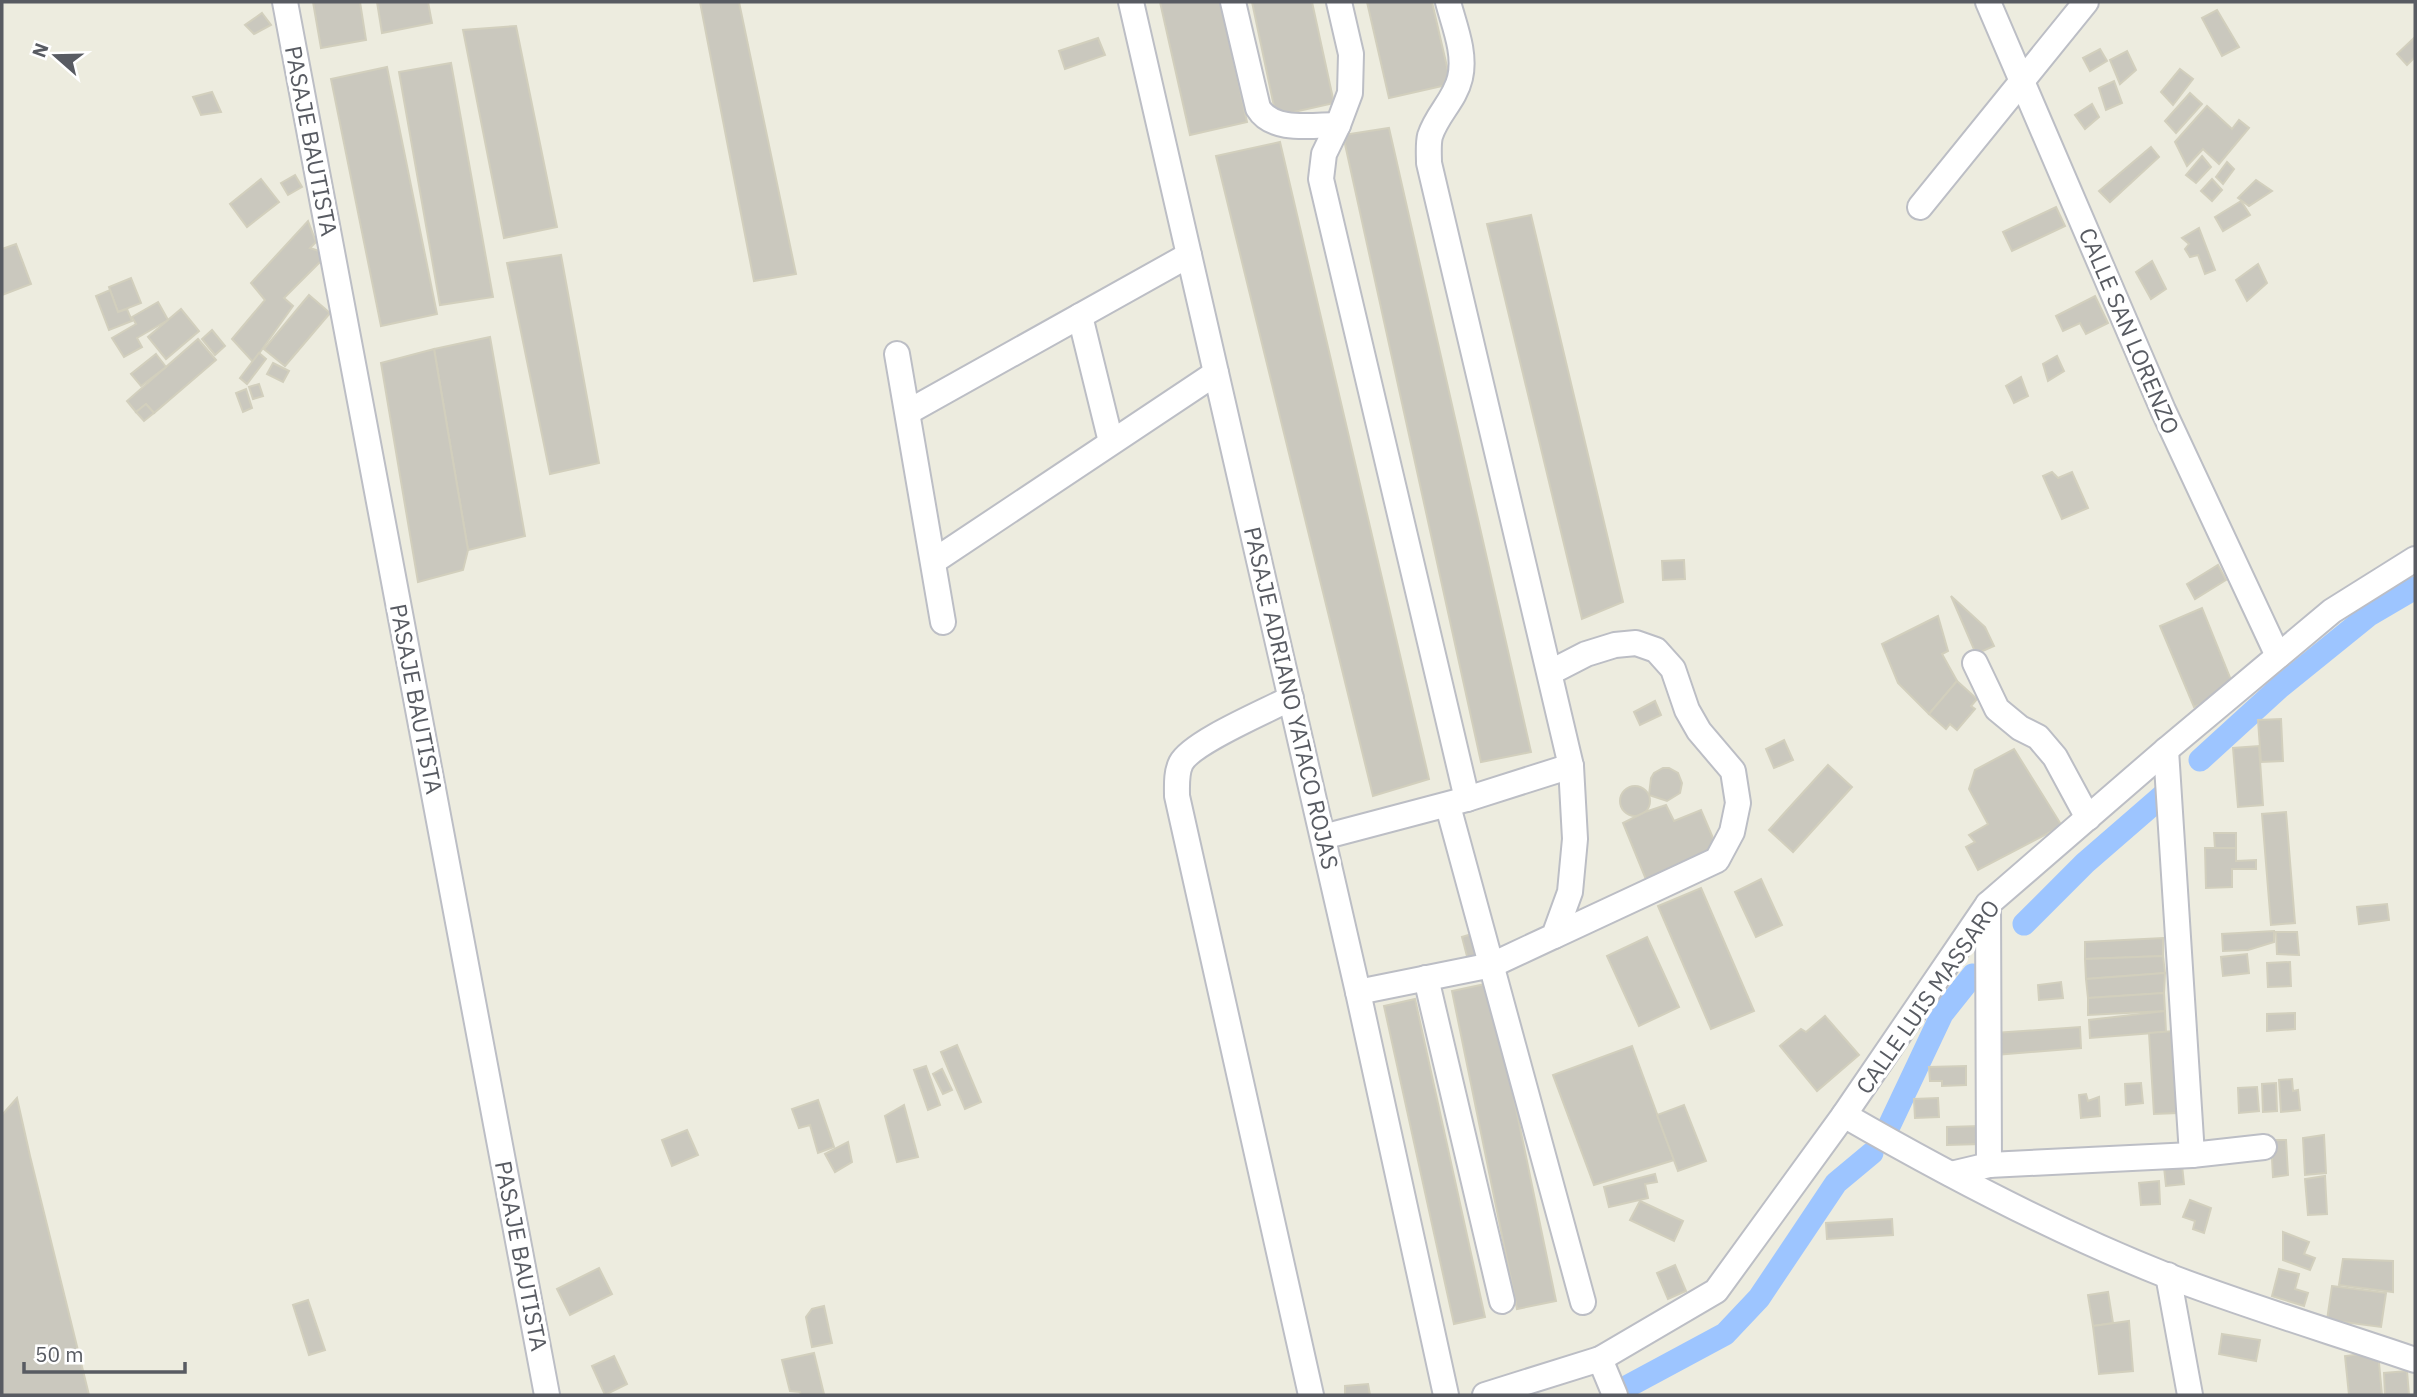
<svg xmlns="http://www.w3.org/2000/svg" width="2417" height="1397" font-family="'IBM Plex Sans',sans-serif">
<style>
.lines{fill:none;stroke-linecap:round;stroke-linejoin:round}
.canal{stroke:#9dc5ff;stroke-width:23}
.building{fill:#cac8be;stroke:#d2cfbd;stroke-width:2}
.minor-casing{stroke:#bcbec5;stroke-width:28}
.minor{stroke:#fff;stroke-width:24}
.labels{text-anchor:middle;stroke-width:7;stroke-linejoin:round;paint-order:stroke}
.street-label{font-size:23px;fill:#585b62;stroke:#fff}
</style>
<rect width="100%" height="100%" fill="#edecdf"/>
<g class="lines">
<g class="canal">
<polyline points="2200,760 2280,687 2369,615 2415,588"/>
<polyline points="2024,924 2085,863 2168,791"/>
<polyline points="1890,1124 1942,1014 1973,975"/>
<polyline points="1621,1390 1725,1334 1759,1298 1836,1183 1872,1153"/>
</g>
</g>
<g class="building">
<polygon points="313,2 360,2 366,40 321,48"/>
<polygon points="377,2 428,2 432,23 382,33"/>
<polygon points="700,2 739,2 796,274 754,281"/>
<polygon points="1160,2 1221,2 1247,122 1190,135"/>
<polygon points="1252,2 1312,2 1334,103 1276,116"/>
<polygon points="1367,2 1432,2 1451,84 1389,98"/>
<polygon points="2217,10 2239,47 2222,56 2202,18"/>
<polygon points="262,13 271,25 254,34 245,25"/>
<polygon points="516,26 557,227 504,238 463,30"/>
<polygon points="2415,37 2415,57 2407,65 2397,54"/>
<polygon points="1098,38 1105,55 1065,69 1059,51"/>
<polygon points="2100,49 2107,61 2090,71 2083,58"/>
<polygon points="2127,51 2136,70 2120,84 2110,60"/>
<polygon points="451,63 493,297 440,305 399,72"/>
<polygon points="387,67 437,314 381,326 331,79"/>
<polygon points="2180,69 2193,79 2173,105 2161,92"/>
<polygon points="2114,81 2122,103 2106,110 2099,88"/>
<polygon points="212,92 221,112 201,115 193,97"/>
<polygon points="2190,93 2202,104 2176,133 2165,121"/>
<polygon points="2092,104 2099,117 2085,129 2075,115"/>
<polygon points="2207,106 2232,129 2239,120 2249,128 2219,164 2203,149 2187,166 2175,142"/>
<polygon points="1389,128 1531,752 1481,762 1343,135"/>
<polygon points="1280,142 1429,779 1373,796 1216,156"/>
<polygon points="2151,147 2159,157 2110,202 2099,191"/>
<polygon points="2202,156 2211,167 2196,183 2186,175"/>
<polygon points="2227,162 2234,169 2223,184 2216,177"/>
<polygon points="295,175 302,187 288,195 281,183"/>
<polygon points="261,179 279,202 247,227 230,204"/>
<polygon points="2212,179 2222,190 2212,201 2201,191"/>
<polygon points="2256,180 2272,191 2249,206 2238,198"/>
<polygon points="2241,201 2250,215 2223,231 2215,217"/>
<polygon points="2056,207 2065,226 2012,251 2003,232"/>
<polygon points="1531,215 1623,602 1582,619 1487,224"/>
<polygon points="308,221 316,242 310,248 328,254 284,298 293,306 253,362 232,339 265,300 251,283"/>
<polygon points="2199,228 2215,270 2205,274 2198,255 2190,257 2185,249 2189,244 2182,238"/>
<polygon points="16,244 31,284 2,295 2,249"/>
<polygon points="561,255 599,463 550,474 507,263"/>
<polygon points="2152,261 2166,289 2151,299 2136,272"/>
<polygon points="2258,264 2267,283 2247,301 2236,280"/>
<polygon points="131,278 141,303 118,312 109,287"/>
<polygon points="110,290 118,312 127,309 132,321 109,330 96,296"/>
<polygon points="309,295 330,313 285,366 264,349"/>
<polygon points="2095,296 2108,323 2086,334 2080,323 2063,331 2056,316"/>
<polygon points="158,302 168,320 137,338 142,347 124,357 112,338 136,324 132,317"/>
<polygon points="181,309 199,331 166,359 148,337"/>
<polygon points="212,330 225,346 215,355 202,339"/>
<polygon points="490,337 525,536 468,550 434,349"/>
<polygon points="198,339 216,360 154,413 146,404 136,412 127,401"/>
<polygon points="434,349 468,550 463,570 418,582 381,363"/>
<polygon points="259,353 266,359 247,384 240,378"/>
<polygon points="156,354 166,367 141,386 131,374"/>
<polygon points="2057,356 2064,371 2048,381 2043,364"/>
<polygon points="273,363 289,371 283,382 267,374"/>
<polygon points="2021,377 2028,396 2014,403 2006,386"/>
<polygon points="259,384 263,396 253,399 249,387"/>
<polygon points="246,389 252,408 243,412 236,393"/>
<polygon points="146,404 154,413 144,421 136,412"/>
<polygon points="2052,472 2058,478 2072,472 2088,508 2062,519 2043,476"/>
<polygon points="1684,560 1685,579 1663,580 1662,561"/>
<polygon points="2218,565 2226,580 2195,599 2187,584"/>
<polygon points="1951,596 1985,627 1994,646 1976,654"/>
<polygon points="2202,608 2235,690 2194,707 2160,626"/>
<polygon points="1938,616 1948,651 1942,654 1957,681 1929,714 1898,683 1882,644"/>
<polygon points="1957,681 1977,699 1971,706 1975,709 1957,730 1950,724 1946,729 1929,714"/>
<polygon points="1655,701 1661,715 1640,725 1634,712"/>
<polygon points="2281,719 2283,761 2261,762 2258,720"/>
<polygon points="1784,740 1793,760 1774,768 1766,749"/>
<polygon points="2259,746 2263,805 2238,807 2233,748"/>
<polygon points="2014,749 2062,826 1978,870 1966,847 1975,842 1969,835 1988,824 1969,789 1975,770"/>
<polygon points="1828,765 1852,787 1793,852 1769,830"/>
<polygon points="1663,768 1669,768 1678,773 1682,783 1680,793 1667,801 1649,795 1651,778 1654,773"/>
<circle cx="1635" cy="801" r="15"/>
<polygon points="1666,805 1674,821 1701,810 1719,852 1647,882 1623,823 1645,812"/>
<polygon points="2286,812 2295,923 2271,925 2262,814"/>
<polygon points="2214,833 2236,833 2236,848 2215,848"/>
<polygon points="2205,848 2236,848 2236,861 2256,860 2256,869 2232,869 2232,887 2206,888"/>
<polygon points="1761,879 1782,925 1756,937 1735,892"/>
<polygon points="1701,888 1754,1011 1711,1029 1658,906"/>
<polygon points="2387,904 2389,920 2359,924 2357,907"/>
<polygon points="2274,931 2274,942 2248,950 2223,951 2222,934"/>
<polygon points="2276,932 2297,932 2299,955 2277,954"/>
<polygon points="1475,933 1482,960 1469,964 1462,937"/>
<polygon points="1647,937 1679,1007 1639,1026 1607,956"/>
<polygon points="2163,938 2163,956 2085,959 2085,942"/>
<polygon points="2247,954 2249,973 2223,976 2221,957"/>
<polygon points="2163,956 2165,973 2086,979 2085,959"/>
<polygon points="2290,962 2291,986 2268,987 2267,963"/>
<polygon points="2165,973 2164,993 2088,998 2086,979"/>
<polygon points="2061,982 2063,998 2039,1000 2038,985"/>
<polygon points="1490,983 1556,1301 1517,1309 1452,991"/>
<polygon points="2164,993 2165,1011 2088,1015 2088,998"/>
<polygon points="1415,999 1485,1317 1454,1324 1384,1006"/>
<polygon points="2165,1011 2166,1032 2090,1038 2089,1020"/>
<polygon points="2295,1013 2295,1029 2267,1031 2267,1014"/>
<polygon points="1825,1016 1859,1055 1817,1091 1780,1046 1801,1029 1806,1032"/>
<polygon points="2080,1027 2081,1048 1996,1055 1995,1033"/>
<polygon points="2174,1031 2178,1113 2154,1114 2149,1033"/>
<polygon points="957,1045 981,1102 965,1109 941,1052"/>
<polygon points="1632,1046 1674,1160 1594,1185 1553,1075"/>
<polygon points="926,1066 940,1105 928,1110 914,1070"/>
<polygon points="1966,1066 1966,1085 1942,1086 1942,1081 1930,1081 1929,1067"/>
<polygon points="942,1069 952,1090 943,1094 933,1074"/>
<polygon points="2292,1079 2293,1091 2298,1090 2300,1110 2281,1112 2279,1080"/>
<polygon points="2141,1083 2143,1103 2126,1105 2125,1084"/>
<polygon points="2276,1083 2277,1111 2263,1112 2262,1084"/>
<polygon points="2257,1087 2259,1111 2239,1113 2238,1088"/>
<polygon points="2086,1094 2088,1101 2099,1097 2100,1116 2081,1118 2079,1095"/>
<polygon points="17,1098 30,1156 89,1395 2,1395 2,1115"/>
<polygon points="1938,1098 1939,1117 1915,1118 1914,1099"/>
<polygon points="818,1100 834,1147 818,1153 810,1125 799,1128 792,1109"/>
<polygon points="904,1105 918,1157 897,1162 885,1116"/>
<polygon points="1684,1105 1706,1161 1678,1171 1657,1115"/>
<polygon points="1980,1126 1981,1144 1947,1145 1947,1127"/>
<polygon points="687,1130 698,1155 672,1166 662,1140"/>
<polygon points="2324,1135 2326,1173 2305,1175 2303,1138"/>
<polygon points="2271,1140 2286,1140 2288,1175 2273,1177"/>
<polygon points="848,1142 852,1162 835,1172 825,1154"/>
<polygon points="2182,1165 2184,1184 2166,1186 2164,1167"/>
<polygon points="1655,1174 1657,1182 1645,1184 1648,1198 1609,1207 1604,1187"/>
<polygon points="2325,1176 2327,1214 2308,1215 2305,1179"/>
<polygon points="2159,1181 2160,1204 2141,1205 2139,1183"/>
<polygon points="2190,1200 2211,1208 2204,1233 2193,1229 2195,1221 2183,1217"/>
<polygon points="1640,1201 1683,1221 1674,1241 1630,1220"/>
<polygon points="1892,1219 1893,1235 1827,1239 1826,1223"/>
<polygon points="2283,1232 2309,1242 2304,1254 2315,1258 2310,1270 2283,1260"/>
<polygon points="2343,1259 2393,1261 2393,1292 2339,1285"/>
<polygon points="1675,1265 1686,1291 1668,1299 1657,1273"/>
<polygon points="599,1268 612,1294 570,1315 557,1289"/>
<polygon points="2279,1269 2299,1274 2295,1289 2308,1293 2304,1306 2272,1296"/>
<polygon points="2332,1286 2386,1293 2381,1327 2327,1320"/>
<polygon points="2108,1292 2113,1323 2093,1326 2088,1295"/>
<polygon points="308,1300 325,1350 309,1355 293,1305"/>
<polygon points="824,1306 832,1343 812,1347 806,1317 812,1309"/>
<polygon points="2129,1321 2133,1371 2099,1374 2093,1326"/>
<polygon points="2222,1334 2260,1340 2256,1361 2219,1354"/>
<polygon points="2378,1352 2382,1395 2349,1395 2345,1356"/>
<polygon points="814,1353 824,1394 801,1395 800,1392 790,1391 782,1360"/>
<polygon points="614,1356 627,1384 605,1395 592,1366"/>
<polygon points="2407,1371 2409,1395 2385,1395 2384,1373"/>
<polygon points="1368,1384 1370,1395 1345,1395 1345,1386"/>
</g>
<g class="lines">
<g class="minor-casing">
<g id="minor">
<polyline points="285,2 547,1395"/>
<polyline points="1131,2 1358,992 1446,1395"/>
<path d="M1233,2L1258,108C1273,133 1313,125 1338,125"/>
<polyline points="1988,2 2163,410 2278,656"/>
<polyline points="1920,207 2086,2"/>
<polyline points="1080,316 1111,442"/>
<polyline points="897,354 943,622"/>
<polyline points="908,412 1189,255"/>
<polyline points="934,561 1216,373"/>
<polyline points="1975,663 1997,709 2020,728 2038,737 2055,757 2088,818"/>
<polyline points="1551,672 1586,654 1615,645 1636,643 1656,650 1673,669 1687,710 1699,731 1733,771 1738,803 1732,832 1717,860 1554,936"/>
<path d="M1291,698C1267,711 1192,742 1181,763C1176,773 1177,786 1177,796L1311,1395"/>
<polyline points="2166,750 2192,1155"/>
<polyline points="1467,799 1571,766"/>
<polyline points="1448,806 1583,1302"/>
<polyline points="1323,837 1467,799 1321,179 1324,154 1338,125 1350,93 1351,54 1339,2"/>
<polyline points="1988,904 1989,1165"/>
<polyline points="1426,978 1502,1301"/>
<path d="M1358,992L1492,965L1554,936L1570,892L1575,839L1571,766L1429,163C1429,155 1428,144 1430,136C1437,114 1455,100 1460,78C1466,53 1454,25 1448,2"/>
<path d="M1844,1115C1948,1175 2056,1232 2168,1276C2249,1307 2333,1332 2415,1360"/>
<polyline points="1951,1174 1989,1165 2192,1155 2264,1147"/>
<polyline points="2168,1275 2190,1395"/>
<polyline points="1600,1359 1615,1395"/>
<polyline points="1485,1395 1600,1359 1716,1291 1844,1115 1988,904 2166,750 2332,611 2415,559"/>
</g>
</g>
<use href="#minor" class="minor"/>
</g>
<g class="labels">
<g class="street-label">
<text transform="translate(311 141) rotate(79)" y="8">PASAJE BAUTISTA</text>
<text transform="translate(2129 331) rotate(67)" y="8">CALLE SAN LORENZO</text>
<text transform="translate(1291 698) rotate(77)" y="8">PASAJE ADRIANO YATACO ROJAS</text>
<text transform="translate(416 699) rotate(79)" y="8">PASAJE BAUTISTA</text>
<text transform="translate(1928 997) rotate(-55)" y="8">CALLE LUIS MASSARO</text>
<text transform="translate(521 1256) rotate(79)" y="8">PASAJE BAUTISTA</text>
</g>
</g>
<rect width="2417" height="1397" fill="none" stroke="#585b62" stroke-width="7"/>
<g transform="translate(56 56) rotate(290)" stroke="#ffffff" stroke-width="5" paint-order="stroke">
<path d="M0-5L12 26L0 18L-12 26Z" fill="#585b62"/>
<text y="-10" font-size="19" font-weight="bold" text-anchor="middle" fill="#585b62">N</text>
</g>
<path d="M24 1362v10h161v-10" fill="none" stroke="#585b62" stroke-width="3.5"/>
<text x="35" y="1362" font-size="21" fill="#585b62" stroke="#ffffff" stroke-width="5" paint-order="stroke">50 m</text>
</svg>
